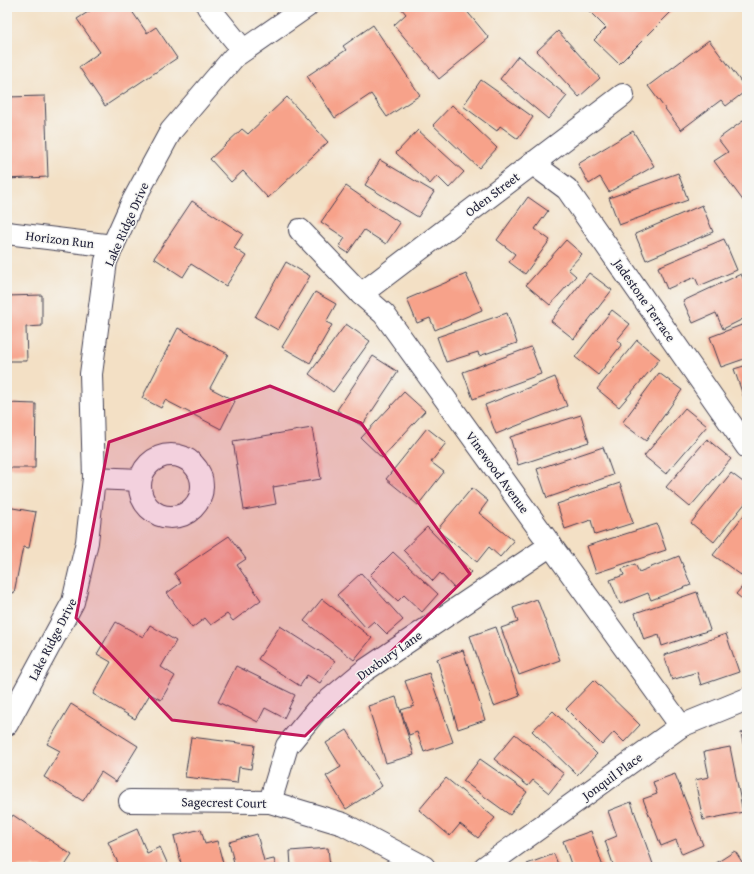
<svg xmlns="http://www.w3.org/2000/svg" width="754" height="874" font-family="'Gentium Book Plus',serif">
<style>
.building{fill:#f7a28a}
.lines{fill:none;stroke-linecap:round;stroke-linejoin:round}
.street-casing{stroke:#413e50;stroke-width:24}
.street{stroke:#fff;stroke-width:22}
.marked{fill:#c2185b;fill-opacity:0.2;stroke:#c2185b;stroke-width:3;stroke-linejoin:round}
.labels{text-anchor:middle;stroke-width:3;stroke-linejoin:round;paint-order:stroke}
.street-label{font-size:13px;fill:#22223b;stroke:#f6f6f2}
</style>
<rect width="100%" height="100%" fill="#f6f6f2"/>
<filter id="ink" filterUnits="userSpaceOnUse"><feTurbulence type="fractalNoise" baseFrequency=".025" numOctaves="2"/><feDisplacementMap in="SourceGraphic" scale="8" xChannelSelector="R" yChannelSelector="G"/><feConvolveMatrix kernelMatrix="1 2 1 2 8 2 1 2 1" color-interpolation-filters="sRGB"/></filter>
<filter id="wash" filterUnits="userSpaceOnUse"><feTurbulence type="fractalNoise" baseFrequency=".012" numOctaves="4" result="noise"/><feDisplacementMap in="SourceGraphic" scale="16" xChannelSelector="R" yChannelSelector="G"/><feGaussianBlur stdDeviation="0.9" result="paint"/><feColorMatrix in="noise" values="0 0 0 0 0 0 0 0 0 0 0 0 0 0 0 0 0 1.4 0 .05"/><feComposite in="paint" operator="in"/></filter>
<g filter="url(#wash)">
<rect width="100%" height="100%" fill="#f3e0c5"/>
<g id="blocks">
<g class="building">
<polygon points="96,7 129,7 147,33 156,27 177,58 105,106 79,67 100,52 77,19"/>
<polygon points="402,7 467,7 465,9 489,38 439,79 394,25 406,14 401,8"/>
<polygon points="585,7 676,7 619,64 594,40 606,28"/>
<polygon points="373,25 420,95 387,117 371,94 335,118 307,76 346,50 343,46"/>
<polygon points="558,31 600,78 579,97 537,51"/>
<polygon points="709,40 724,60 724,59 747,90 726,106 721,100 681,130 648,86"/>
<polygon points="518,56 567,96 548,119 500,79"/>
<polygon points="481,80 533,117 518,139 500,126 497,131 463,106"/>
<polygon points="45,96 48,177 7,179 7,97"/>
<polygon points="287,97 328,142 268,198 243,171 231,182 210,159 242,129 248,134"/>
<polygon points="452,105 497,148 479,168 433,125"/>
<polygon points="747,118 747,206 714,161 728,152 718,139"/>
<polygon points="418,130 464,172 449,188 437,176 430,184 396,153"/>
<polygon points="633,131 654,166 609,192 600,177 589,184 578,164"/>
<polygon points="380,160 434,192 418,217 365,185"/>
<polygon points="678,173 688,200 619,225 609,198"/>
<polygon points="346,186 400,223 386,244 364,230 348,253 339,247 345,238 321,222"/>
<polygon points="528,197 548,211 535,229 550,240 525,274 509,262 515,254 497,240"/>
<polygon points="192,201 243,234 234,248 246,256 226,286 191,264 183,277 154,258"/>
<polygon points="702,205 713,232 646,260 635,234"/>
<polygon points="724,239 737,270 699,286 695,277 667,289 658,267"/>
<polygon points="566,240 582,254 568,269 576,276 550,305 526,285"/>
<polygon points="286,262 310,276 278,330 255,317"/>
<polygon points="589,273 612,290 574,339 551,321"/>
<polygon points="466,274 482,310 435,330 430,318 417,323 407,299"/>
<polygon points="741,274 747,288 747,317 723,329 716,313 693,323 683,301"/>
<polygon points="315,292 336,304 326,322 332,325 310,363 282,347"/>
<polygon points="42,295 42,326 26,327 27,361 7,361 7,296"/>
<polygon points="612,310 630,324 617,340 622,344 598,375 575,357"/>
<polygon points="507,313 517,343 479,356 478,352 446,362 437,337"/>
<polygon points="747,323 747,358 721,367 710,337"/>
<polygon points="346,324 370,341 333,392 309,374"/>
<polygon points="178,328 228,354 210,388 235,401 221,429 165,400 161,408 142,398"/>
<polygon points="637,340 660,359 619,407 597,389"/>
<polygon points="531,347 541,374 473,399 463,372"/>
<polygon points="373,356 398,372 362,426 337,410"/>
<polygon points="747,365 747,400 745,401 734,369"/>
<polygon points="659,373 682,390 646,441 622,423"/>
<polygon points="555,377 567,406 496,434 485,405"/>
<polygon points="404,392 425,411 382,458 361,438"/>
<polygon points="7,403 36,404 35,468 7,468"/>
<polygon points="685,408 707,426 666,474 644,456"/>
<polygon points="581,415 589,442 518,465 510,437"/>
<polygon points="312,428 321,479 273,487 276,504 244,510 233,441"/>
<polygon points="427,428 446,443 431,462 444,472 418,505 386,479"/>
<polygon points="707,439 731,459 690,507 666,487"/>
<polygon points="603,447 613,475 547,498 537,469"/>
<polygon points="731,473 747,485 747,501 714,542 691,523"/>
<polygon points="620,483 633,523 595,535 591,520 565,529 557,504"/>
<polygon points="472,488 488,501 479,513 514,541 500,557 489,547 477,562 437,530"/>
<polygon points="7,507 36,512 29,548 23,547 14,593 7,591"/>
<polygon points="747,511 747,567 741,575 713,555"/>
<polygon points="657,524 666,550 596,573 587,546"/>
<polygon points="427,527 471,572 454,588 440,573 433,581 403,550"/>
<polygon points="229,536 246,559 237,565 261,600 233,621 227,614 211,625 205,618 192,628 167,593 181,583 174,573"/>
<polygon points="393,552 438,594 422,612 404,595 398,601 370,575"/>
<polygon points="679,556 691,585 651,600 648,593 620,604 610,580 624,575 622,569 635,564 639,572"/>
<polygon points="361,573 403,620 387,634 374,621 366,628 337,595"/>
<polygon points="747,581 747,603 736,594"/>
<polygon points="697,592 710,630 662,646 659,635 644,640 635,613"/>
<polygon points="322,599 372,638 354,660 304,621"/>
<polygon points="537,599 560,660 519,675 501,628 518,622 513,608"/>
<polygon points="116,622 143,637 150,625 176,641 161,667 175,676 161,700 150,694 135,719 93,694 111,662 97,654"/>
<polygon points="280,626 335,661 320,683 307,675 300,686 258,659"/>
<polygon points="496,627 520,696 494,706 470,636"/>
<polygon points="726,634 739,672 701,685 697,672 672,680 664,655"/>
<polygon points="463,650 485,720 458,729 437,659"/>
<polygon points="236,666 295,695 284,718 265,708 258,722 218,702"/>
<polygon points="429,673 453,742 424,752 417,732 409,735 401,710 414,706 405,681"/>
<polygon points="594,680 640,725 624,742 614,732 602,745 566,709"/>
<polygon points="396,697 414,755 386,763 368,706"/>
<polygon points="71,704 138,746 116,782 101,772 83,801 44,777 60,751 47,744"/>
<polygon points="553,711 597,754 577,775 532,731"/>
<polygon points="347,730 382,786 346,809 326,776 341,767 326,743"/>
<polygon points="747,732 747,757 746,757 741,733"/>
<polygon points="515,734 564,774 549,793 533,780 528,786 494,759"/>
<polygon points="191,737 255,745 251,769 239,767 237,783 185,777"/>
<polygon points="730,747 743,812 703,820 695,780 709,777 704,752"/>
<polygon points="480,759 527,792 510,815 463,781"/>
<polygon points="675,774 703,845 682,854 676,840 661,846 643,799 657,794 653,782"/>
<polygon points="446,778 495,818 478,838 460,824 450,836 419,810"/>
<polygon points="631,802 654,867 614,867 605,841 617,836 608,811"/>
<polygon points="13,815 72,855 64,867 7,867 7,824"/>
<polygon points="137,829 147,853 160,847 169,867 120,867 108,842"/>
<polygon points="201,829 205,844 217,841 224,867 182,867 174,836"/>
<polygon points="591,831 603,867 572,867 563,841"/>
<polygon points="257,834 264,861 274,859 276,867 235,867 229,842"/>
<polygon points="328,848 330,867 291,867 290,851"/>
<polygon points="735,851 744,865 747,863 747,867 710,867"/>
<polygon points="554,854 559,867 528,867 527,864"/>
</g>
</g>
</g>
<g filter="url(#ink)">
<use href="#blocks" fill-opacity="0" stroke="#413e50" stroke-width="1"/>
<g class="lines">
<g class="street-casing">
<g id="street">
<polyline points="208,7 243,50"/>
<polyline points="532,163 567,189 747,447"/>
<polyline points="300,230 361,294 384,314 681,726"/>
<polyline points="7,233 113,246"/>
<polyline points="361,294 623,95"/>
<circle cx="171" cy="486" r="31"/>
<polyline points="94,478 140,480"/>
<polyline points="7,724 73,602 87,542 94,478 91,374 106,261 132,203 171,131 234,57 306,7"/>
<polyline points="130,801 270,802 343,824 424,867"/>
<polyline points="270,802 287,746 316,711 364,671 551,545"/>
<polyline points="485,867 681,726 747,699"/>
</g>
</g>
<use href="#street" class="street"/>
</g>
</g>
<path class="marked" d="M270,386L361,423L470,574L305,736L172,720L76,618L109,442Z"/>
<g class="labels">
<g class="street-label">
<text transform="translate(492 194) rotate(-37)" y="5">Oden Street</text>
<text transform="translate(126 224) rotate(-66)" y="5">Lake Ridge Drive</text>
<text transform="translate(60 239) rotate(7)" y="5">Horizon Run</text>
<text transform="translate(645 300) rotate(55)" y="5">Jadestone Terrace</text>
<text transform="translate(498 472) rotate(54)" y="5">Vinewood Avenue</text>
<text transform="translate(52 639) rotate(-63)" y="5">Lake Ridge Drive</text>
<text transform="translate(389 655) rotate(-35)" y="5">Duxbury Lane</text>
<text transform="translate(612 776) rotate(-36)" y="5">Jonquil Place</text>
<text transform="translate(224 802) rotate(1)" y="5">Sagecrest Court</text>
</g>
</g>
<rect width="754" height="874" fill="none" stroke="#f6f6f2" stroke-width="24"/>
</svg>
